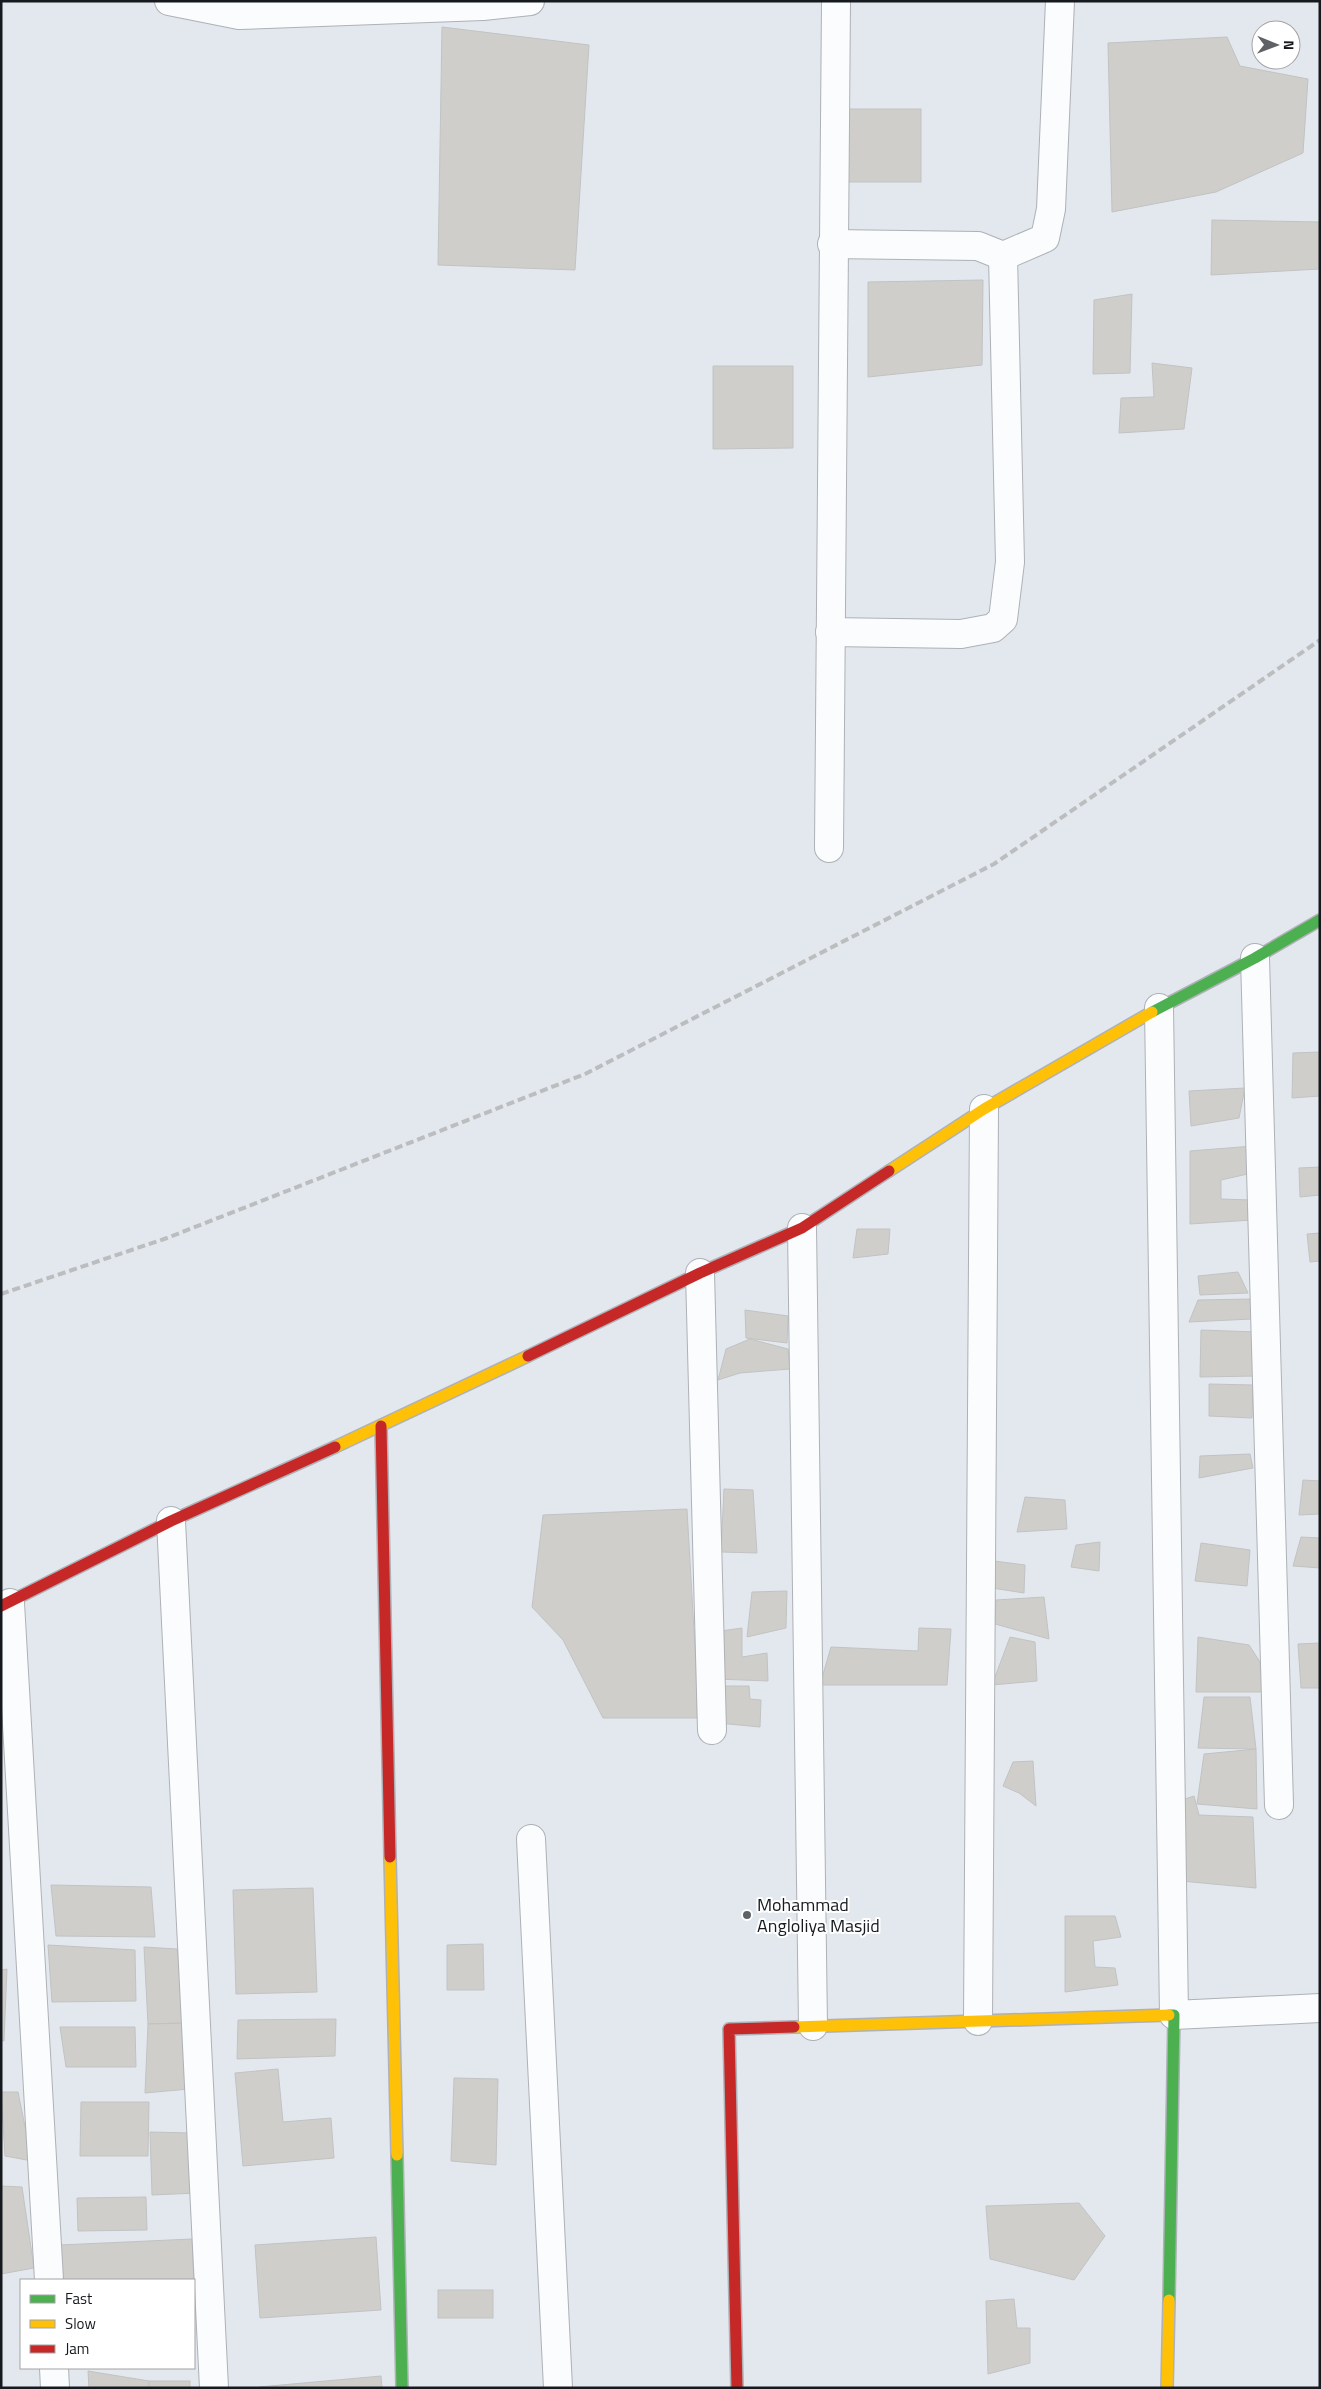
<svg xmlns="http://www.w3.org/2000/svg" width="1321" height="2389" font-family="'Titillium Web',sans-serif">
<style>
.building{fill:#cfceca;stroke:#c1c3c3}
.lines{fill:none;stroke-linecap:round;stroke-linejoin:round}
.street-casing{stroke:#aeb1b6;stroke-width:30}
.fast-casing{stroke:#aeb1b6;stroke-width:14}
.slow-casing{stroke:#aeb1b6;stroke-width:14}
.jam-casing{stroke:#aeb1b6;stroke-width:14}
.street{stroke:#fbfcfd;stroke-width:28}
.fast{stroke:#4caf50;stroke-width:11}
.slow{stroke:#ffc107;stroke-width:11}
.jam{stroke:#c62828;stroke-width:11}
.rail{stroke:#bbbdbf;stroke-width:4;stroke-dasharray:8 4;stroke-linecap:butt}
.poi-dot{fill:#5e6267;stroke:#fff;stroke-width:2}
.labels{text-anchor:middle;stroke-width:4;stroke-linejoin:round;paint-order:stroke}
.poi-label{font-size:18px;fill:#161a1e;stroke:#fff;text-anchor:start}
</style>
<rect width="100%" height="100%" fill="#e3e8ef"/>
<g class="building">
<polygon points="442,27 589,45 575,270 438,265"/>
<polygon points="1227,37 1240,66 1308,79 1303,153 1216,192 1112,212 1108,43"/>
<rect x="845" y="109" width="76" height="73"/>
<polygon points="1212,220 1320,222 1320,269 1211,275"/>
<polygon points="983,280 982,365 868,377 868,282"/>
<polygon points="1132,294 1130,373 1093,374 1094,300"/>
<polygon points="1152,363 1192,368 1184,429 1119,433 1121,398 1154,397"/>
<polygon points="713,366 793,366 793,448 713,449"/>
<polygon points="1320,1052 1320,1096 1292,1098 1293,1053"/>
<polygon points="1245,1088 1239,1118 1191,1126 1189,1091"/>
<polygon points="1253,1146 1252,1173 1221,1180 1221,1199 1252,1200 1252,1220 1190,1224 1190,1151"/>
<polygon points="1320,1167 1320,1195 1300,1197 1299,1168"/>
<polygon points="857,1229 890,1229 888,1254 853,1258"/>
<polygon points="1320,1233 1320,1261 1310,1262 1307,1234"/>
<polygon points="1238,1272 1248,1293 1200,1295 1198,1276"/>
<polygon points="1250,1299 1252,1319 1189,1322 1198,1300"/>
<polygon points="745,1310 788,1316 787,1343 746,1338"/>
<polygon points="1201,1330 1257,1332 1257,1376 1200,1377"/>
<polygon points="750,1339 788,1349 790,1369 740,1373 718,1380 726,1349"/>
<polygon points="1209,1384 1253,1385 1252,1418 1209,1416"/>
<polygon points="1250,1454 1253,1468 1199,1478 1200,1456"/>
<polygon points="1303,1480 1320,1481 1320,1514 1299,1515"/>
<polygon points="724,1489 753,1490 757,1553 721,1552"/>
<polygon points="1025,1497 1065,1500 1067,1529 1017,1532"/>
<polygon points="687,1509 699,1718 603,1718 563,1640 532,1607 543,1515"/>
<polygon points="1301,1537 1320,1538 1320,1568 1293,1566"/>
<polygon points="1100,1542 1099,1571 1071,1567 1076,1545"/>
<polygon points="1201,1543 1250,1550 1247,1586 1195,1581"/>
<polygon points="994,1561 1025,1565 1024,1593 992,1588"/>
<polygon points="787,1591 786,1628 747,1637 752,1592"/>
<polygon points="1044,1597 1049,1639 995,1624 996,1600"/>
<polygon points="742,1628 742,1657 767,1653 768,1681 716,1679 721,1631"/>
<polygon points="919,1628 951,1629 947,1685 820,1685 831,1647 918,1651"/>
<polygon points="1010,1637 1035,1642 1037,1681 992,1685"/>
<polygon points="1198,1637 1249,1645 1260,1662 1263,1692 1196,1692"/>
<polygon points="1320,1643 1320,1688 1301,1688 1298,1644"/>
<polygon points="721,1686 749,1686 750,1699 761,1700 760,1727 718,1723"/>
<polygon points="1204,1697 1250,1697 1256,1749 1198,1748"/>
<polygon points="1256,1749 1257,1809 1197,1804 1204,1754"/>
<polygon points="1033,1761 1036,1806 1019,1793 1003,1786 1013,1762"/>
<polygon points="1194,1796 1199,1815 1253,1817 1256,1888 1181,1881 1185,1799"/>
<polygon points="51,1885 151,1887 155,1937 56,1936"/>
<polygon points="313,1888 317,1992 236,1994 233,1890"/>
<polygon points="1065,1916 1115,1916 1121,1937 1093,1941 1095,1967 1115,1968 1118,1985 1065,1992"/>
<polygon points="483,1944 484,1990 447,1990 447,1945"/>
<polygon points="48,1945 135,1950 136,2001 52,2002"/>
<polygon points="144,1947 177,1949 188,2023 148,2024"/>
<polygon points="7,1969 4,2041 1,2040 1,1970"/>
<polygon points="336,2019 335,2056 237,2059 238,2020"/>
<polygon points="188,2023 189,2089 145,2093 148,2024"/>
<polygon points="60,2027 135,2027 136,2067 66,2067"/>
<polygon points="278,2069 283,2122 331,2118 334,2158 243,2166 235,2073"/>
<polygon points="454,2078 498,2079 496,2165 451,2161"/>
<polygon points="1,2092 18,2092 32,2161 5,2156"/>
<polygon points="81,2102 149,2102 148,2156 80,2156"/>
<polygon points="150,2132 191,2133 197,2193 152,2195"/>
<polygon points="1,2186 22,2187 34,2268 1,2274"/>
<polygon points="146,2197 147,2230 78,2231 77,2198"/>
<polygon points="1079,2203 1105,2236 1074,2280 990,2259 986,2206"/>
<polygon points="376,2237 381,2310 260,2318 255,2245"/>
<polygon points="192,2239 195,2305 194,2280 61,2280 60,2245"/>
<rect x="438" y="2290" width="55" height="28"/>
<polygon points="1014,2299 1017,2328 1030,2328 1030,2363 988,2374 986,2301"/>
<polygon points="88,2371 149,2381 149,2388 89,2388"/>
<polygon points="381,2376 382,2388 259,2387"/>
<rect x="149" y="2381" width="41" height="7"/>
</g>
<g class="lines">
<g class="street-casing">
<g id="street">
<polyline points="169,1 239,15 483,6 530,1"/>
<polyline points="832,244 978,246 1003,256 1045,238 1051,209 1060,1"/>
<polyline points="830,632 961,634 993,628 1003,619 1010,562 1003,256"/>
<polyline points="829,848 836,1"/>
<polyline points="1255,958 1279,1805"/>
<polyline points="1159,1008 1174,2015 1320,2008"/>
<polyline points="802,1228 813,2026"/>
<polyline points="700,1273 712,1730"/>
<polyline points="171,1521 214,2388"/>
<polyline points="10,1603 49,2280"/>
<polyline points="531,1839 558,2388"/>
<polyline points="978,2021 984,1109"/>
<polyline points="54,2368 55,2388"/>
</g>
</g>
<g class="fast-casing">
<g id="fast">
<polyline points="1152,1012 1255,958 1320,920"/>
<polyline points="397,2155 402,2388"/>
<polyline points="1169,2300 1174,2015 1169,2015"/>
</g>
</g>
<g class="slow-casing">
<g id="slow">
<polyline points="889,1171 984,1109 1152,1012"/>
<polyline points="335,1447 528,1356"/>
<polyline points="390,1857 397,2155"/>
<polyline points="794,2027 1169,2015"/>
<polyline points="1167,2388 1169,2300"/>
</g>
</g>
<g class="jam-casing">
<g id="jam">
<polyline points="528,1356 700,1273 802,1228 889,1171"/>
<polyline points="381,1426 390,1857"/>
<polyline points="1,1606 171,1521 335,1447"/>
<polyline points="737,2388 729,2029 794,2027"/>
</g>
</g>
<use href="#street" class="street"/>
<use href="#fast" class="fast"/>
<use href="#slow" class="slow"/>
<use href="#jam" class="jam"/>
<polyline class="rail" points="1,1294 167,1238 585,1074 994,864 1320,640"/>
</g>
<circle class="poi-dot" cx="747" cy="1915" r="5"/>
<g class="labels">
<g class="poi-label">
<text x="757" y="1911">Mohammad<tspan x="757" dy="21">Angloliya Masjid</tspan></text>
</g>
</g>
<rect width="1321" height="2389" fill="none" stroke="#161a1e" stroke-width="5"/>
<rect x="20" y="2279" width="175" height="90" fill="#ffffff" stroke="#a2a3a5"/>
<rect x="30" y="2295" width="25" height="8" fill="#4caf50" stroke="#a2a3a5"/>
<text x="65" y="2304" font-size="15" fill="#161a1e">Fast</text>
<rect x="30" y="2320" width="25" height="8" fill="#ffc107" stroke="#a2a3a5"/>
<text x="65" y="2329" font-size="15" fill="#161a1e">Slow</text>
<rect x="30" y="2345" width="25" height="8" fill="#c62828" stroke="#a2a3a5"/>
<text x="65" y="2354" font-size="15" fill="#161a1e">Jam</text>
<g transform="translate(1276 45) rotate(91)"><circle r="24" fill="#ffffff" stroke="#a2a3a5"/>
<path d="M0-4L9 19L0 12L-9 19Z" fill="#5e6267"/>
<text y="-8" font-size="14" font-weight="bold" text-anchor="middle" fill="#161a1e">N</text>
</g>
</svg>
